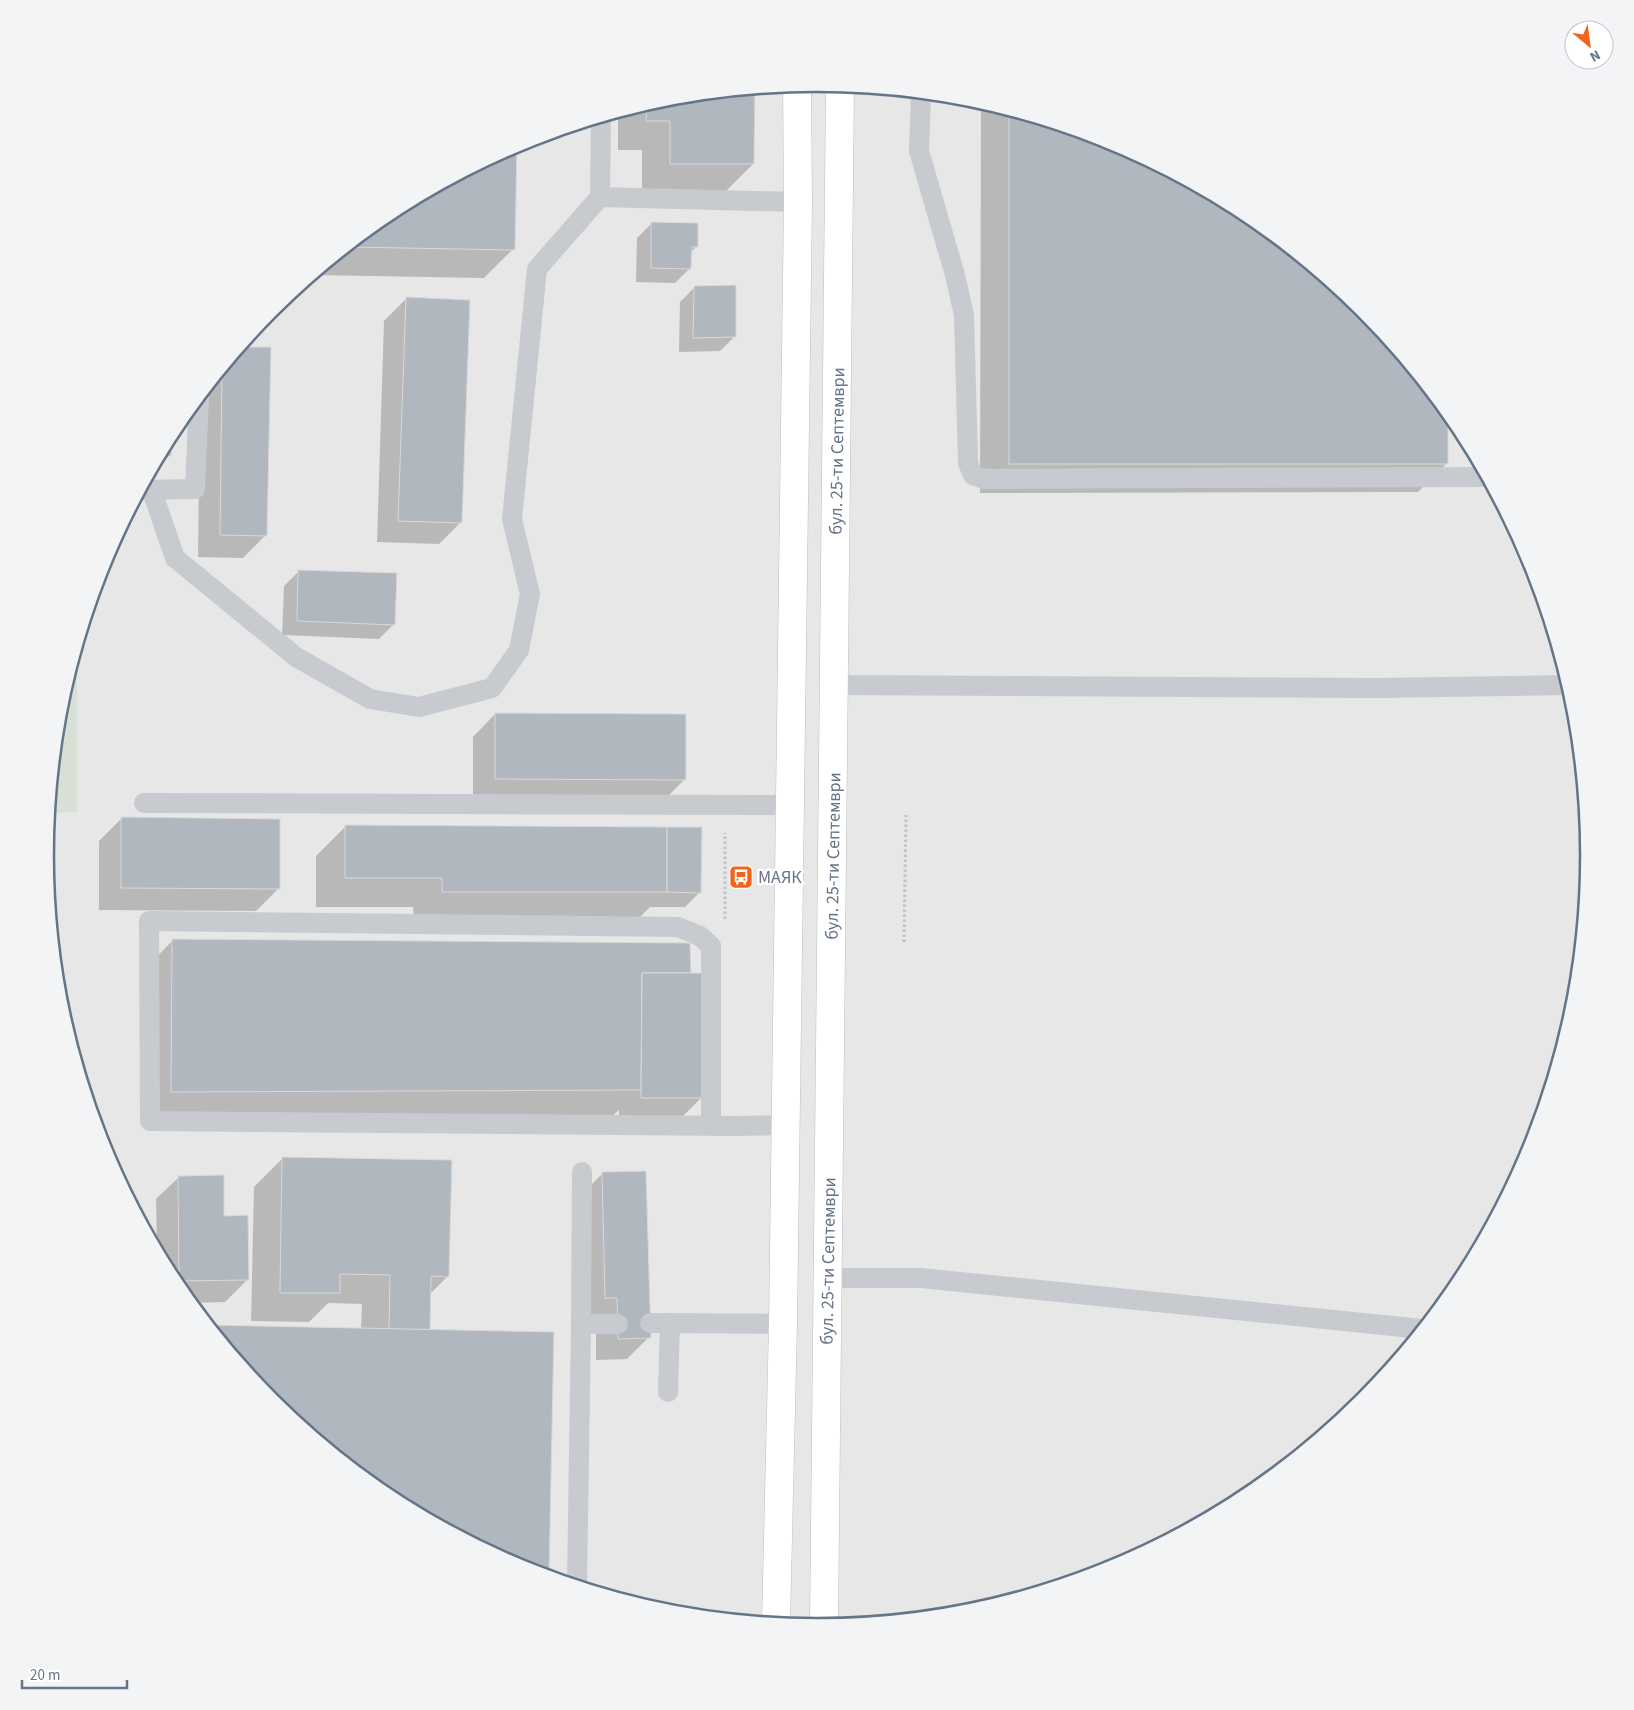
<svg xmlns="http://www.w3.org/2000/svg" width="1634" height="1710" font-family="'Source Sans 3',sans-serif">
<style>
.built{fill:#e6e7e6}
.green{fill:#d8e0d5}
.shadow{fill:#0003}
.building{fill:#b0b7bf;stroke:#d9dad7}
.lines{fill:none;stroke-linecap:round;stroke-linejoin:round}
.secondary-casing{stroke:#bbbfc5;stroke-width:29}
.path{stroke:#c0c2c5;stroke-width:3;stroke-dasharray:2.5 2.5;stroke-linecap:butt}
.lane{stroke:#c7cacf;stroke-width:20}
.secondary{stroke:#fff;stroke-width:28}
.labels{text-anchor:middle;stroke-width:5;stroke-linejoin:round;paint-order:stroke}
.street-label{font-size:18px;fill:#647489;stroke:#fff}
.poi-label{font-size:18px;fill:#647489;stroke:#fff;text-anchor:start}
.rim{fill:none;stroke:#647489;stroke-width:2.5}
</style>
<rect width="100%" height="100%" fill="#f8f8f5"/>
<circle class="built" cx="818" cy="855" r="769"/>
<polygon class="green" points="77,647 77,812 49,813 60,704"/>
<g class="shadow">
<polygon points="753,89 753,164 724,193 642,193 642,150 618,150 618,113 667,98"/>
<polygon points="981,102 1113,142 1246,213 1363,309 1447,412 1447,463 1418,492 980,493"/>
<polygon points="388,213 513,249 484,278 312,275"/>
<polygon points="652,223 697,246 691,252 690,268 675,283 636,282 637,238"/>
<polygon points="695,287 735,336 720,351 679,352 680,302"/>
<polygon points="406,299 461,522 439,544 377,542 384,321"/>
<polygon points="239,349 266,535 243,558 198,557 200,396"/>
<polygon points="171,434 170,455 148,476"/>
<polygon points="299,571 394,624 379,639 282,635 284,586"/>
<polygon points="495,714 684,780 662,802 473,801 473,737"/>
<polygon points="122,818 278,889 256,911 99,910 99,841"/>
<polygon points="345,827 700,892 685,907 650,907 636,921 414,920 413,907 316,907 316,856"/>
<polygon points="173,940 689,974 701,1098 679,1120 619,1120 619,1110 610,1118 142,1121 144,970"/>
<polygon points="283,1158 448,1276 429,1295 428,1331 548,1576 521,1568 388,1497 271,1401 210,1327 361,1329 362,1304 328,1303 309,1322 251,1321 254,1187"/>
<polygon points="603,1173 649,1337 627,1359 596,1360 596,1320 583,1320 580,1196"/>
<polygon points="179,1177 223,1217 247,1280 225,1302 190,1303 175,1284 157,1250 156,1199"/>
</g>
<g class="building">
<polygon points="755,89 754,164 670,164 670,121 646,121 647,104 667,98"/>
<polygon points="1009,110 1113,142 1246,213 1363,309 1448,413 1448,464 1009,464"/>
<polygon points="517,144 515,250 347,247 388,213"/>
<polygon points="651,222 698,223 698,247 692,247 691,269 651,268"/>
<polygon points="736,285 736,337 693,338 694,286"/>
<polygon points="406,297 470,300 462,523 398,521"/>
<polygon points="240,347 271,347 267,536 220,535 222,369"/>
<polygon points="172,432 171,456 160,455"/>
<polygon points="298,570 397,573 395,625 297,621"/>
<polygon points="495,713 686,714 686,780 495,779"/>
<polygon points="121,817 280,819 280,889 121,888"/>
<polygon points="345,825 667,827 667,892 442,892 442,878 345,878"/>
<polygon points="667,827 702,827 701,893 667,892"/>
<polygon points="172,939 690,943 691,973 642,973 641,1090 171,1092"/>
<polygon points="642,973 704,973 702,1098 641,1098"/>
<polygon points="282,1157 452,1160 449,1277 431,1276 430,1330 389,1329 390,1275 340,1274 340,1293 280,1293"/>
<polygon points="646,1171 651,1338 618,1339 617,1298 605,1298 602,1172"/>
<polygon points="224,1175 224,1216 248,1215 249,1280 179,1281 178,1176"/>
<polygon points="209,1325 554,1332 549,1577 521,1568 388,1497 271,1401"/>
</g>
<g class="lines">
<g class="secondary-casing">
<g id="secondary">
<polyline points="776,1623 783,1324 798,202 797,85"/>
<polyline points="824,1626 840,85"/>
</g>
</g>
<g class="path">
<polyline points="725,919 725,833"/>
<polyline points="904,942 906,815"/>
</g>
<g class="lane">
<polyline points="921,93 919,151 955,275 964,315 968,463 973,475 984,479 1486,477"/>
<polyline points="601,118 600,197 798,202"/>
<polyline points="141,490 195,489 199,397"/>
<polyline points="152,491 175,558 296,657 370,699 419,707 492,688 519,650 530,594 512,519 537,269 600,197"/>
<polyline points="834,685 1379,688 1568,685"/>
<polyline points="144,803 790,805"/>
<polyline points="711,1125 711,946 700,936 678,927 149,921 150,1121 734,1126 786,1125"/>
<polyline points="828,1278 921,1278 1422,1329"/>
<polyline points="650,1323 783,1324"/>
<polyline points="581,1324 582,1172"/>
<polyline points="668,1392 670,1323"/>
<polyline points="577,1585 581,1324 618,1324"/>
</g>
<use href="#secondary" class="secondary"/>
</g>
<defs>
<g id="bus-square" transform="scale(1.25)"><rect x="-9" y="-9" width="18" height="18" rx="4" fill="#f3641a" stroke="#fff"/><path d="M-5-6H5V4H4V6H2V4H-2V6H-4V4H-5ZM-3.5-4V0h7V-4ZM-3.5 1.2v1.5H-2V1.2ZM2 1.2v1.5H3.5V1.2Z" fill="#fff"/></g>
</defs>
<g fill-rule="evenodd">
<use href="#bus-square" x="741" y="877"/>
</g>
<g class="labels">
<g class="street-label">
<text transform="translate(837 451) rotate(-89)" y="6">бул. 25-ти Септември</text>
<text transform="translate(833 856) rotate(-89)" y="6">бул. 25-ти Септември</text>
<text transform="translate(828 1261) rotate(-89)" y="6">бул. 25-ти Септември</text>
</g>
<g class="poi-label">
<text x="758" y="883">МАЯК</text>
</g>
</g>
<path d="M0 0H1634V1710H0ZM54 855a763 763 0 1 1 1526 0a763 763 0 1 1-1526 0Z" fill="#f3f4f6" fill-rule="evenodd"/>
<path class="rim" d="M54 855a763 763 0 1 1 1526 0a763 763 0 1 1-1526 0Z"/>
<g transform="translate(1589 45) rotate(151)"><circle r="24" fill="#ffffff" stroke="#c1c7d0"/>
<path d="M0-4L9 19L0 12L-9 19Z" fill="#f3641a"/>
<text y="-8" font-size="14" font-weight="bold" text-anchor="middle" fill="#647489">N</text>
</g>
<path d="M22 1680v8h105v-8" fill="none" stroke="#647489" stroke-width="2.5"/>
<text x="30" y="1680" font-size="15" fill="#647489" stroke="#ffffff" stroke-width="4" paint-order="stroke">20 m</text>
</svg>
